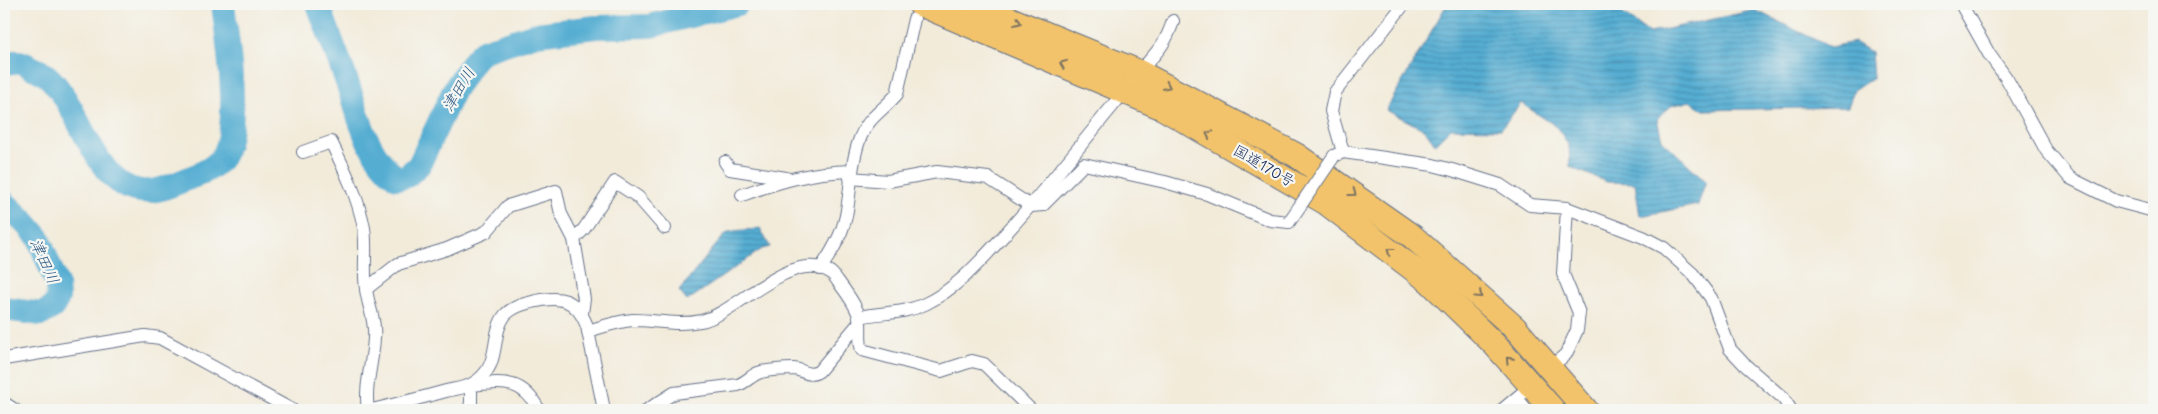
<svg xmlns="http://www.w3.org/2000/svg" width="2158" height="414" font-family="Delius,'Klee One',sans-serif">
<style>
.water{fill:url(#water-rules);stroke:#386e98}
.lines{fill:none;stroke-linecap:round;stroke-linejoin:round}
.river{stroke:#55add2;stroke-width:24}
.street-casing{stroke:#667189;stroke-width:14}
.highway-casing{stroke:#667189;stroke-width:26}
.street{stroke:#fff;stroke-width:12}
.highway{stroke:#f2c36a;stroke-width:24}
.street-bridge-casing{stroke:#667189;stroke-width:14;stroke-linecap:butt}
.street-bridge{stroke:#fff;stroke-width:12}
.oneway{stroke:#7c7263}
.labels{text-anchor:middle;stroke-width:4.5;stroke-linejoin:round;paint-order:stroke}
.street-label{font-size:15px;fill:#1b2f5e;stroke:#f6f6f2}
.water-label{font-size:16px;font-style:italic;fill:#2f5b87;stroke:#f6f6f2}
</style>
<defs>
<pattern id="water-rules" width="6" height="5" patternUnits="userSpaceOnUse" patternTransform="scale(1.25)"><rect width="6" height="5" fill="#55add2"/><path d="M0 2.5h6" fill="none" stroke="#468dae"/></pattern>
</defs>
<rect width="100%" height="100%" fill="#f6f6f2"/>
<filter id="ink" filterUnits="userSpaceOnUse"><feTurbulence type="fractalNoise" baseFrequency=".02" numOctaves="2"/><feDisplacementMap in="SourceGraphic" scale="10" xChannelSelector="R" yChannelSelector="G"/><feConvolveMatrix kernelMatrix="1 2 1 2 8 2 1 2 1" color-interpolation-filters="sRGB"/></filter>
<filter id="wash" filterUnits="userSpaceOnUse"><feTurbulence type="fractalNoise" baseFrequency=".0096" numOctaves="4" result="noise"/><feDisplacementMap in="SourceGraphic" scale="20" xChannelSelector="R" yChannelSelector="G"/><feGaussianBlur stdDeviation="1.12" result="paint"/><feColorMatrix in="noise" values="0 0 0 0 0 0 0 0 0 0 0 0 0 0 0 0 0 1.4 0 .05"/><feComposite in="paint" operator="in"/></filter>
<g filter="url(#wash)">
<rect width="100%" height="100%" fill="#f2ebda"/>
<g class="water">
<polygon points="1447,4 1610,4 1649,33 1755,10 1830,47 1855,42 1871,52 1873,78 1854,90 1848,107 1704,110 1690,101 1671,106 1657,119 1662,140 1706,181 1698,205 1640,216 1635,183 1607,182 1570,167 1569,146 1557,127 1521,103 1501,129 1451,128 1435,144 1425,130 1386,110"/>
<path d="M760,228L770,247L762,249L687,301L679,291C687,282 723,234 729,232C739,229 750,231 760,228Z"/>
</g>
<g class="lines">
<g class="river">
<path d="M318,4C328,32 339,59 349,88C360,121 368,156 397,178L407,176L419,165L454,90L474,60L483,51L536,34L596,27L650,26L737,4"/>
<path d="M4,63C8,63 14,61 19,62C23,62 28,66 33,68C37,70 42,72 46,75C80,103 94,187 141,191C159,193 176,183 192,177C203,173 212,169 220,160C243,133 227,39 223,4"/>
<polyline points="4,202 26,223 38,237 57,284 58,298 53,307 42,314 4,309"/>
</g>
</g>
</g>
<g filter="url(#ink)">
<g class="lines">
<g class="street-casing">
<g id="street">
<polyline points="1961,4 1989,54 2007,79 2046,150 2070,178 2116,201 2154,211"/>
<path d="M303,152L331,142C345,170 358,197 364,228C367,248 363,269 366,289C368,306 376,321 374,338C373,362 364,386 368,410"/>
<polyline points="1343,152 1331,111 1335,92 1404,4"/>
<polyline points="1334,156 1343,152 1433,165 1452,170 1500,185 1530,205 1567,208 1643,237 1664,248 1693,274 1711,298 1730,349 1744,364 1783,398 1791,410"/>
<polyline points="725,162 730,169 786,178"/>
<polyline points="850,178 888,181 937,172 988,178 1031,206 1043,205 1084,164 1165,182 1207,194 1270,220 1289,222"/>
<path d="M742,195C780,181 810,172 851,171"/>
<polyline points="574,239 584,229 615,182 638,197 665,228"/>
<path d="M820,269C833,251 844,232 847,210C851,186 851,163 859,141C868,116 882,112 897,94L914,19"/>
<polyline points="366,289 398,264 447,249 486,232 508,206 556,191 561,214 574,239 584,299 582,313"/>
<path d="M859,317C882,312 904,314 925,304C954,290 976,266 997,243C1035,202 1070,159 1105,115C1116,102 1127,88 1138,74C1154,54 1165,47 1173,21"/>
<path d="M588,331C602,327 618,321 633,320C655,320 678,326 701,321C736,314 791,248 830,272C834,275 837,280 840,284C846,292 856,306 859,316C862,327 858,339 862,350L941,371L972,361L984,364L1031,410"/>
<polyline points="4,359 145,336 160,338 292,410"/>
<polyline points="1551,367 1566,354 1577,330 1579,313 1563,274 1567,208"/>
<polyline points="1517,398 1527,410"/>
<polyline points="4,403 15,410"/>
<path d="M372,410C397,404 421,398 446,391C454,389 465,388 472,384C503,367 489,336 505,315C512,307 523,304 532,302C560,295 576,298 587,326L604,410"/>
<path d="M469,410L471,403V385C503,382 522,378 539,410"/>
<path d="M647,410L674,393L738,385C746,382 751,376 758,373C765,370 787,369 794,369C805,370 808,378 819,371L859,323"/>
<polyline points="1502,410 1532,385"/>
</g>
</g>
<g class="highway-casing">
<g id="highway">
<polyline points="920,4 1163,108 1325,202 1429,281 1495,345 1553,410"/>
<polyline points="973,4 1139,72 1296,155 1413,237 1515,328 1586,410"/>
</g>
</g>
<use href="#street" class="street"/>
<use href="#highway" class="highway"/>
<g class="street-bridge-casing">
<polyline id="street-bridge" points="1289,222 1334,156"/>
</g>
<use href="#street-bridge" class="street-bridge"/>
</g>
<defs><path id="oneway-chevron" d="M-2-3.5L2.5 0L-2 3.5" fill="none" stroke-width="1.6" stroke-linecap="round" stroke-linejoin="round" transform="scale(1.25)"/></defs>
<g class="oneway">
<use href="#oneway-chevron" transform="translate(1018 22) rotate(22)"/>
<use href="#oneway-chevron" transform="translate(1063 64) rotate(-158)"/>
<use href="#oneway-chevron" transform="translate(1167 86) rotate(26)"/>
<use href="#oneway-chevron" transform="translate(1209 134) rotate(-151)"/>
<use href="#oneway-chevron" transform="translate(1353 193) rotate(36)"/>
<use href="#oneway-chevron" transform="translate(1390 251) rotate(-143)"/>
<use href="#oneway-chevron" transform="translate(1479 295) rotate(42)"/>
<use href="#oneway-chevron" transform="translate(1509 360) rotate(-133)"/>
</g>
</g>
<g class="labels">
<g class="street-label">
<text transform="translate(1264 166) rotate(30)" y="5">国道170号</text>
</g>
<g class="water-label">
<text transform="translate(458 89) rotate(-59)" y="6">津田川</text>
<text transform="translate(45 261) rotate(66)" y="6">津田川</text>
</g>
</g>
<rect width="2158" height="414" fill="none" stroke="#f6f6f2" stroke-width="20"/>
</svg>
